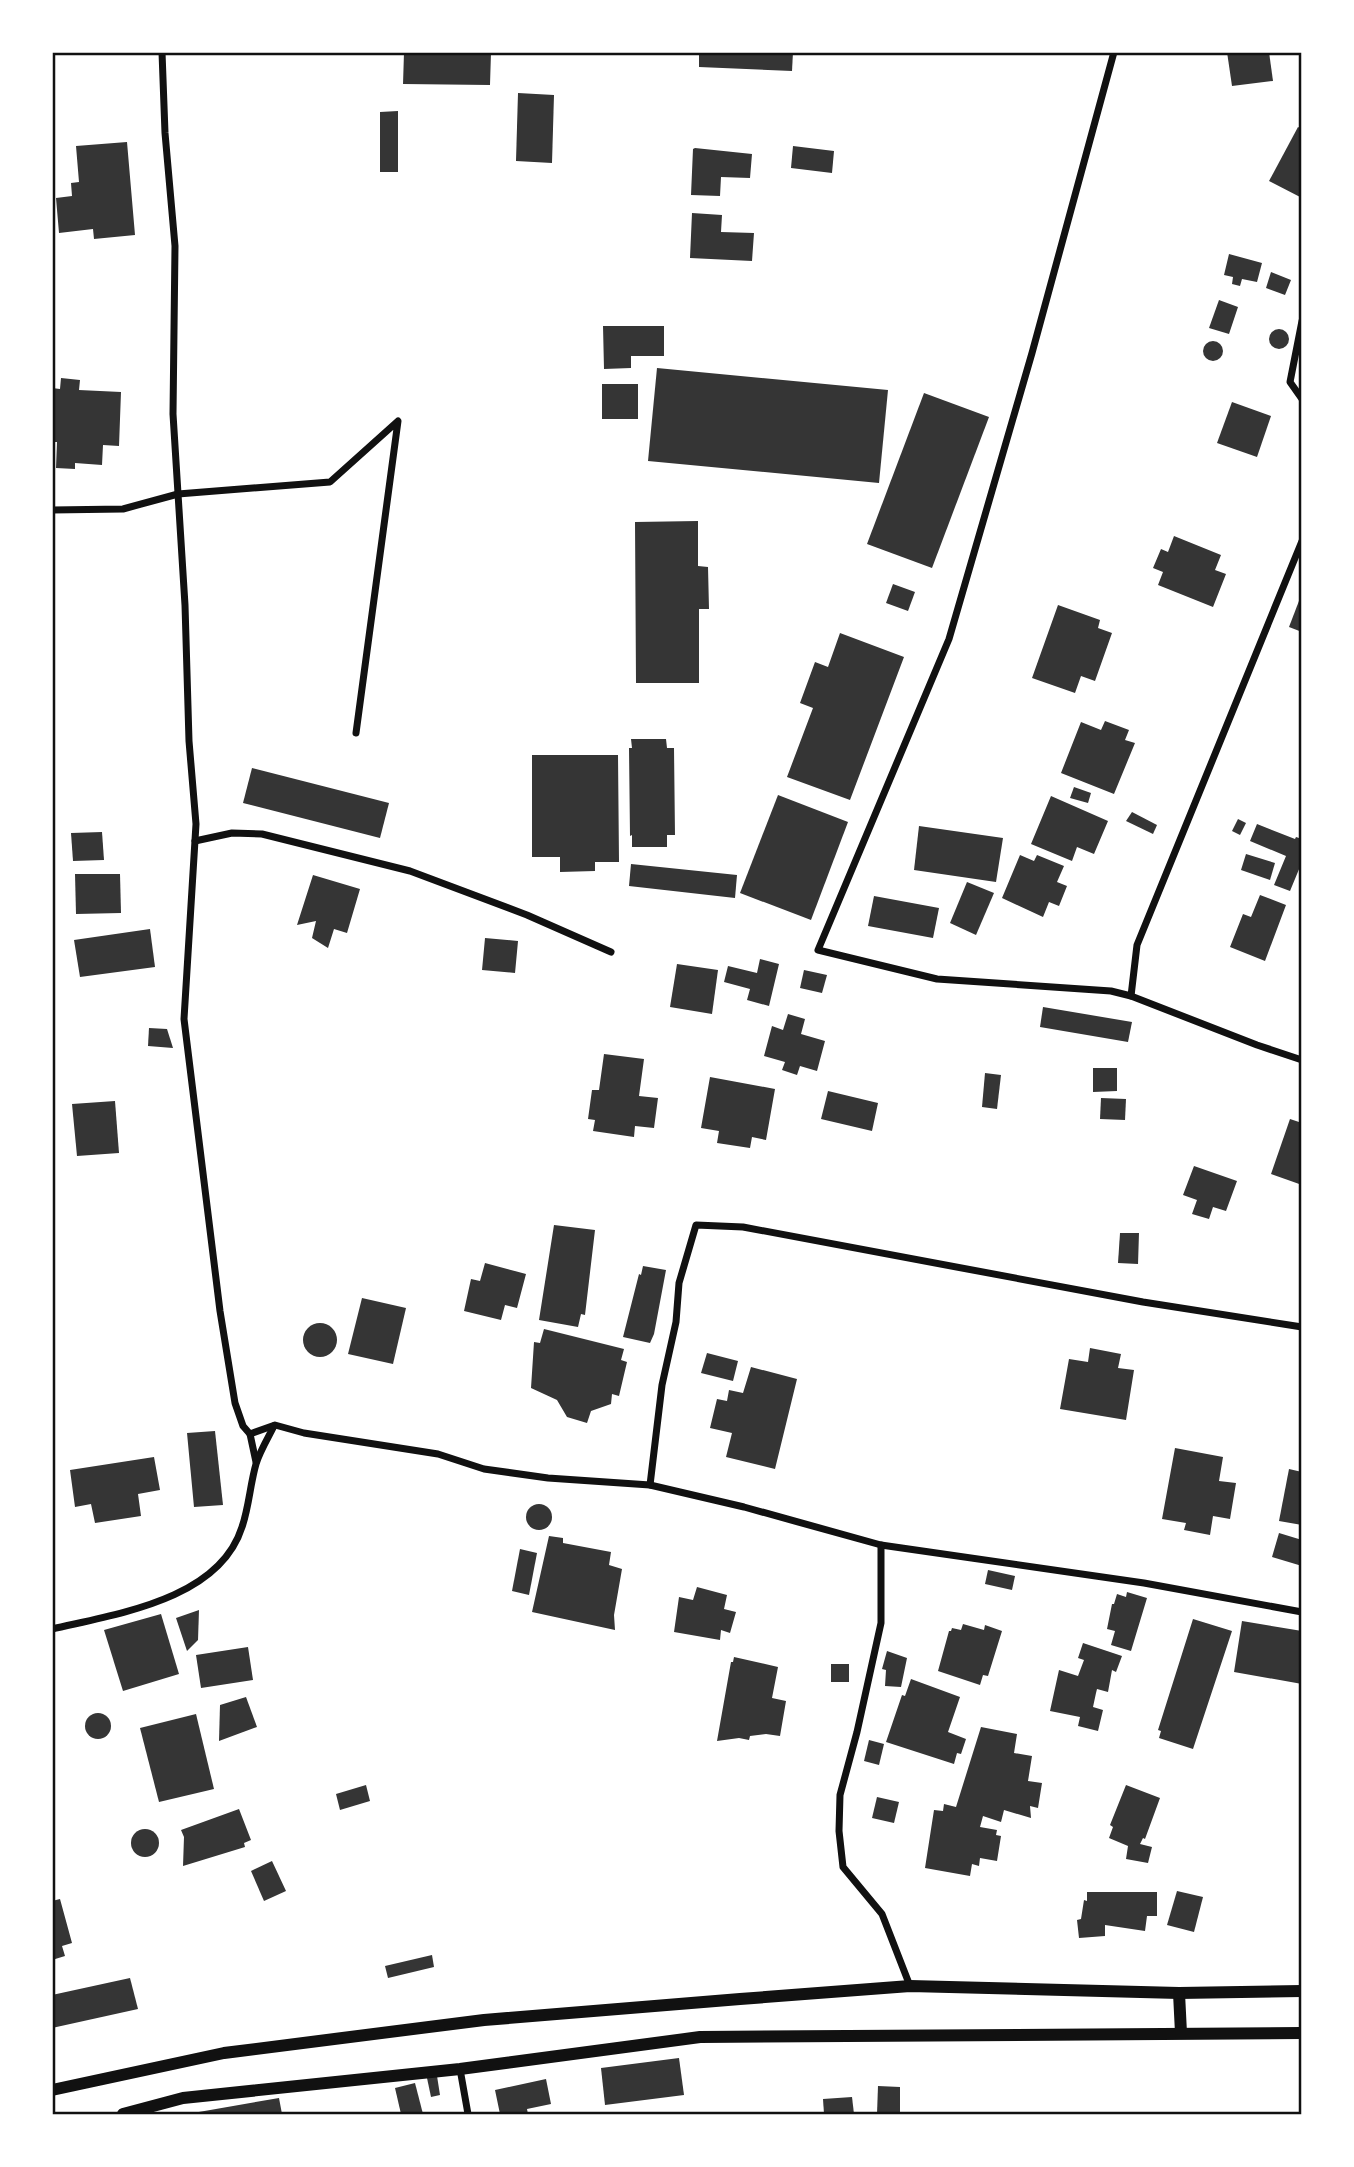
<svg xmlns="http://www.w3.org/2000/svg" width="1354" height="2167" font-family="'Noto Sans',sans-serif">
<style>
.building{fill:#353535}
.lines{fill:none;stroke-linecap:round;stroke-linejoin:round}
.minor{stroke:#111;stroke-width:7}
.tertiary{stroke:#111;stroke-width:12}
.neatline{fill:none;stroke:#111;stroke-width:2.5}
</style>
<rect width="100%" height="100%" fill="#fff"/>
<g class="building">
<polygon points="404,52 491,52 490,85 403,84"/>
<polygon points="699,52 793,52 792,71 699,67"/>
<polygon points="1227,52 1269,52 1273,81 1232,86"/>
<polygon points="518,93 554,95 552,163 516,161"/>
<polygon points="398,111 398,172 380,172 380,112"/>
<polygon points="1298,127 1302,129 1302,198 1269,181"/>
<polygon points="127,142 135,235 94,239 93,229 59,233 56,198 72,196 71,183 79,182 76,146"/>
<polygon points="793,146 834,151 832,173 791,168"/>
<polygon points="695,148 752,154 750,178 721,177 720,196 691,195 693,149"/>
<polygon points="692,213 722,215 721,232 754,233 752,261 690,258"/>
<polygon points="1229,254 1262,263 1257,282 1242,279 1240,286 1232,284 1233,277 1224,275"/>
<polygon points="1271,272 1291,280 1285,295 1266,288"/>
<polygon points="1219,300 1238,307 1229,334 1209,328"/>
<polygon points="603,326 664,326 664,356 631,356 631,368 604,369"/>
<circle cx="1279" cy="339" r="10"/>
<circle cx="1213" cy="351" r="10"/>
<polygon points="657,368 888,390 879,483 648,461"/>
<polygon points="61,378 80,380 79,390 121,392 119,446 103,445 102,465 75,463 75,469 56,468 57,442 52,442 52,388 60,389"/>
<rect x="602" y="384" width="36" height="35"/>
<polygon points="924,393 989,417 932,568 867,544"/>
<polygon points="1232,402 1271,416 1257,457 1217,443"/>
<polygon points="698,521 698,566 708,567 709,609 699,609 699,683 636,683 635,522"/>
<polygon points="1174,536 1221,555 1215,570 1226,574 1213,607 1158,585 1163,572 1153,568 1161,549 1168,552"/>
<polygon points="893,584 915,592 908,611 886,603"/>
<polygon points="1302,593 1302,632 1289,627"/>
<polygon points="1058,605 1100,620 1098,628 1112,633 1095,681 1081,676 1075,693 1032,678"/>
<polygon points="840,633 904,657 850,800 787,777 813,708 800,703 815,662 828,667"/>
<polygon points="1105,721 1129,730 1125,740 1135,743 1114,794 1061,773 1081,722 1101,730"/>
<polygon points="631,739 666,739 667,748 674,748 675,835 667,835 667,847 632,847 632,835 630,836 629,748 632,748"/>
<polygon points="532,755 618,755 619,862 595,862 595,871 560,872 560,857 532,857"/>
<polygon points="252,768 389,803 380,838 243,803"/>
<polygon points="1074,787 1091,793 1088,803 1070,798"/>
<polygon points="778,795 848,822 811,920 740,893"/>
<polygon points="1051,796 1108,821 1094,854 1077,847 1072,861 1031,844"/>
<polygon points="1132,812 1157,825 1153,834 1126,821"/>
<polygon points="1238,819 1246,823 1240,835 1232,831"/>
<polygon points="1257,824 1295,839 1296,837 1302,839 1302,862 1290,891 1274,885 1286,856 1250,841"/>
<polygon points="919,826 1003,838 996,882 914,870"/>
<polygon points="102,832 104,860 73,861 71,833"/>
<polygon points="1246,854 1275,863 1270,880 1241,870"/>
<polygon points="1020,855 1034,861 1037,855 1064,866 1057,882 1067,886 1059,906 1049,902 1043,917 1002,898"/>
<polygon points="631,864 737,875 735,898 629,886"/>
<polygon points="75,874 120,874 121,913 76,914"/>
<polygon points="313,875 360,889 347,933 334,929 328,948 312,938 316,921 297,925"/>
<polygon points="967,882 994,893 976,935 950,923"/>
<polygon points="1260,895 1286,905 1265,961 1230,947 1243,914 1251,917"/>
<polygon points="874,896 939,908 933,938 868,926"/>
<polygon points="150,929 155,967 80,977 74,940"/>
<polygon points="485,938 518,941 515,973 482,970"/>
<polygon points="760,959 779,964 769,1006 747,1000 750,989 724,982 728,966 757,973"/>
<polygon points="677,964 718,970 712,1014 670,1007"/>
<polygon points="804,970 827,975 822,993 800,988"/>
<polygon points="1043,1007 1132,1022 1128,1042 1040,1027"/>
<polygon points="788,1014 805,1019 801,1034 825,1041 817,1071 800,1066 797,1075 782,1070 785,1062 764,1056 772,1026 783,1030"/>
<polygon points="149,1028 167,1029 173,1048 148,1046"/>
<polygon points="604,1054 644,1059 639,1096 658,1098 654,1128 635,1126 634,1137 593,1131 595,1120 588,1119 592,1090 599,1090"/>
<polygon points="1093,1068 1117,1068 1117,1091 1093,1092"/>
<polygon points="985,1073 1001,1075 997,1109 982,1107"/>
<polygon points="710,1077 775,1089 766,1140 752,1137 750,1148 717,1143 719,1131 701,1128"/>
<polygon points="828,1091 878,1103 872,1131 821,1119"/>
<polygon points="1101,1098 1126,1099 1125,1120 1100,1119"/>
<polygon points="115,1101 119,1153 77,1156 72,1104"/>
<polygon points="1290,1119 1302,1123 1302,1185 1271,1174"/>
<polygon points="1194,1166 1237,1181 1226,1211 1213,1207 1209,1219 1192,1214 1197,1200 1183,1195"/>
<polygon points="554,1225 595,1230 585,1315 581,1314 578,1327 539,1320"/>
<polygon points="1120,1233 1139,1233 1138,1264 1118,1263"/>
<polygon points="485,1263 526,1274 517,1308 505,1305 501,1320 464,1311 471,1279 480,1281"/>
<polygon points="643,1266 666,1270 654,1334 650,1343 623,1337 639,1274 641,1275"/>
<polygon points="362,1298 406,1308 393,1364 348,1354"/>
<circle cx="320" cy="1340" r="17"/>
<polygon points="544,1329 624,1349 621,1360 627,1362 619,1396 612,1394 611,1404 591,1411 587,1423 567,1417 557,1400 531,1388 534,1342 540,1343"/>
<polygon points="1090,1348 1121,1354 1118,1368 1134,1370 1126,1420 1060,1409 1069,1359 1088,1362"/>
<polygon points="707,1353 738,1361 733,1381 701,1373"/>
<polygon points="751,1367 797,1379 775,1469 726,1457 732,1433 710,1428 717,1399 727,1401 729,1390 743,1393"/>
<polygon points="215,1431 223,1505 194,1507 187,1433"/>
<polygon points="1175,1448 1223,1457 1219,1481 1236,1483 1230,1519 1213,1516 1210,1535 1184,1530 1186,1523 1162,1519"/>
<polygon points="154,1457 160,1490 138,1494 141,1516 95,1523 91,1504 75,1507 70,1470"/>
<polygon points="1289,1469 1302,1472 1302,1525 1279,1521"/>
<circle cx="539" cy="1517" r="13"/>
<polygon points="1279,1533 1302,1540 1302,1566 1272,1557"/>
<polygon points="549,1536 563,1538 563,1543 611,1552 609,1565 622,1569 614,1615 615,1630 532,1612"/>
<polygon points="520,1549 537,1553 529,1595 512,1591"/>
<polygon points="988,1570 1015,1576 1012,1590 985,1584"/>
<polygon points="697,1587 727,1595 724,1609 736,1612 730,1633 721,1630 720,1640 674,1632 679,1597 693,1600"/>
<polygon points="1127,1592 1147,1598 1131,1651 1111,1645 1115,1631 1107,1629 1112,1604 1114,1604 1117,1594 1126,1597"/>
<polygon points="199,1610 198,1640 187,1651 176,1618"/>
<polygon points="161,1614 179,1674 123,1691 104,1630"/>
<polygon points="1193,1619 1232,1631 1193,1749 1159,1738 1161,1731 1158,1730"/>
<polygon points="1242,1621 1302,1631 1302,1684 1234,1672"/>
<polygon points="963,1624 984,1630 985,1625 1002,1631 988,1676 983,1675 980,1685 938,1671 949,1631 951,1631 952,1628 961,1630"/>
<polygon points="1083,1643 1122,1656 1116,1672 1112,1670 1108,1692 1097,1689 1096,1693 1093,1707 1103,1710 1098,1731 1078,1726 1080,1717 1050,1711 1059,1670 1078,1676 1084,1660 1078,1658"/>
<polygon points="248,1647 253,1680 201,1688 196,1655"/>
<polygon points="887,1651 907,1658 901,1687 885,1686 886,1670 882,1669"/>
<polygon points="734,1657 778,1667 772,1698 786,1701 780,1736 766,1734 750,1736 749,1740 739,1738 717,1741 731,1662 733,1662"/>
<rect x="831" y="1664" width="18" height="18"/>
<polygon points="911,1679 960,1697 948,1732 966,1739 961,1754 957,1753 954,1764 886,1742 902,1695 905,1696"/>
<polygon points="246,1697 257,1727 219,1741 220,1705"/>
<circle cx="98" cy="1726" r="13"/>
<polygon points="196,1714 214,1789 159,1802 140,1728"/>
<polygon points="981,1727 1017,1734 1014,1753 1032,1756 1028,1781 1042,1783 1038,1808 1030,1806 1031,1818 1004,1810 1001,1822 983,1816 980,1827 997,1830 996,1835 1001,1836 997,1861 980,1858 979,1866 972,1864 970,1876 925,1868 934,1810 943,1811 944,1804 956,1807"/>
<polygon points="869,1740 884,1744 879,1765 864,1761"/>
<polygon points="366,1785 370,1801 340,1810 336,1794"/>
<polygon points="1126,1785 1160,1798 1145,1839 1143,1838 1140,1844 1152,1847 1148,1863 1126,1859 1128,1846 1109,1838 1113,1827 1110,1825"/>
<polygon points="877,1797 899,1802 894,1823 872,1818"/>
<polygon points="239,1809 251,1840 244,1843 245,1847 183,1866 184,1837 181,1830"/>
<circle cx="145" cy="1843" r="14"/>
<polygon points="272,1861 286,1891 264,1901 251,1871"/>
<polygon points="1177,1891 1203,1897 1194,1932 1167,1925"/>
<polygon points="1087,1892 1157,1892 1157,1916 1147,1916 1145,1931 1105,1925 1105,1936 1079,1938 1077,1920 1081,1919 1084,1900 1087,1901"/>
<polygon points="60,1899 72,1943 62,1946 65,1956 52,1960 52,1901"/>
<polygon points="432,1955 434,1967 388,1978 385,1966"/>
<polygon points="130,1978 138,2009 52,2028 52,1995"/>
<polygon points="679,2058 684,2095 605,2105 601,2068"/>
<polygon points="437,2076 440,2095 431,2097 427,2078"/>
<polygon points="546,2079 551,2104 527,2109 528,2114 500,2114 495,2090"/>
<polygon points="415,2083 423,2114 401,2114 395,2088"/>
<polygon points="878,2086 900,2087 900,2114 877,2114"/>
<polygon points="852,2097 854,2114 824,2114 823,2099"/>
<polygon points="279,2098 282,2114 193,2114 193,2113"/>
</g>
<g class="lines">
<g class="minor">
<polyline points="162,52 165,133 175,246 173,414 185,605 189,741 196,824 184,1019 220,1311 235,1403 243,1426 250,1434 275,1425 304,1433 438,1454 484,1469 548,1478 650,1485 744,1507 881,1545 1144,1583 1302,1612"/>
<polyline points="1114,52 1032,353 949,639 818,950 937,979 1111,991 1131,996 1257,1045 1302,1060"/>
<polyline points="1302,321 1290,382 1302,399"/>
<polyline points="52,510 123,509 178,494 330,482 398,421 356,733"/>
<polyline points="195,841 232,833 262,834 410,871 527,915 611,952"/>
<polyline points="1131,996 1137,945 1302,541"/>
<polyline points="250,1434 256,1462"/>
<polyline points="650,1485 662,1385 676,1322 679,1283 696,1225 743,1227 1143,1302 1302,1327"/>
<polyline points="881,1545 881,1623 857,1732 840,1795 839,1831 843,1867 882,1914 910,1986"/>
<path d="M52,1629C116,1614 219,1600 242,1527C249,1507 250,1485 256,1464C260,1451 268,1438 274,1426"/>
<polyline points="460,2069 468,2114"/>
</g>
<g class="tertiary">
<polyline points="1179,1993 1181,2033"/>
<polyline points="52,2090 224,2053 484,2020 740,1999 910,1986 1179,1993 1302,1991"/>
<polyline points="123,2114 183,2098 460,2069 700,2037 1302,2033"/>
</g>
</g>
<rect width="1354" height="2167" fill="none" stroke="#ffffff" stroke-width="108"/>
<rect x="54" y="54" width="1246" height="2059" class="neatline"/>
</svg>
